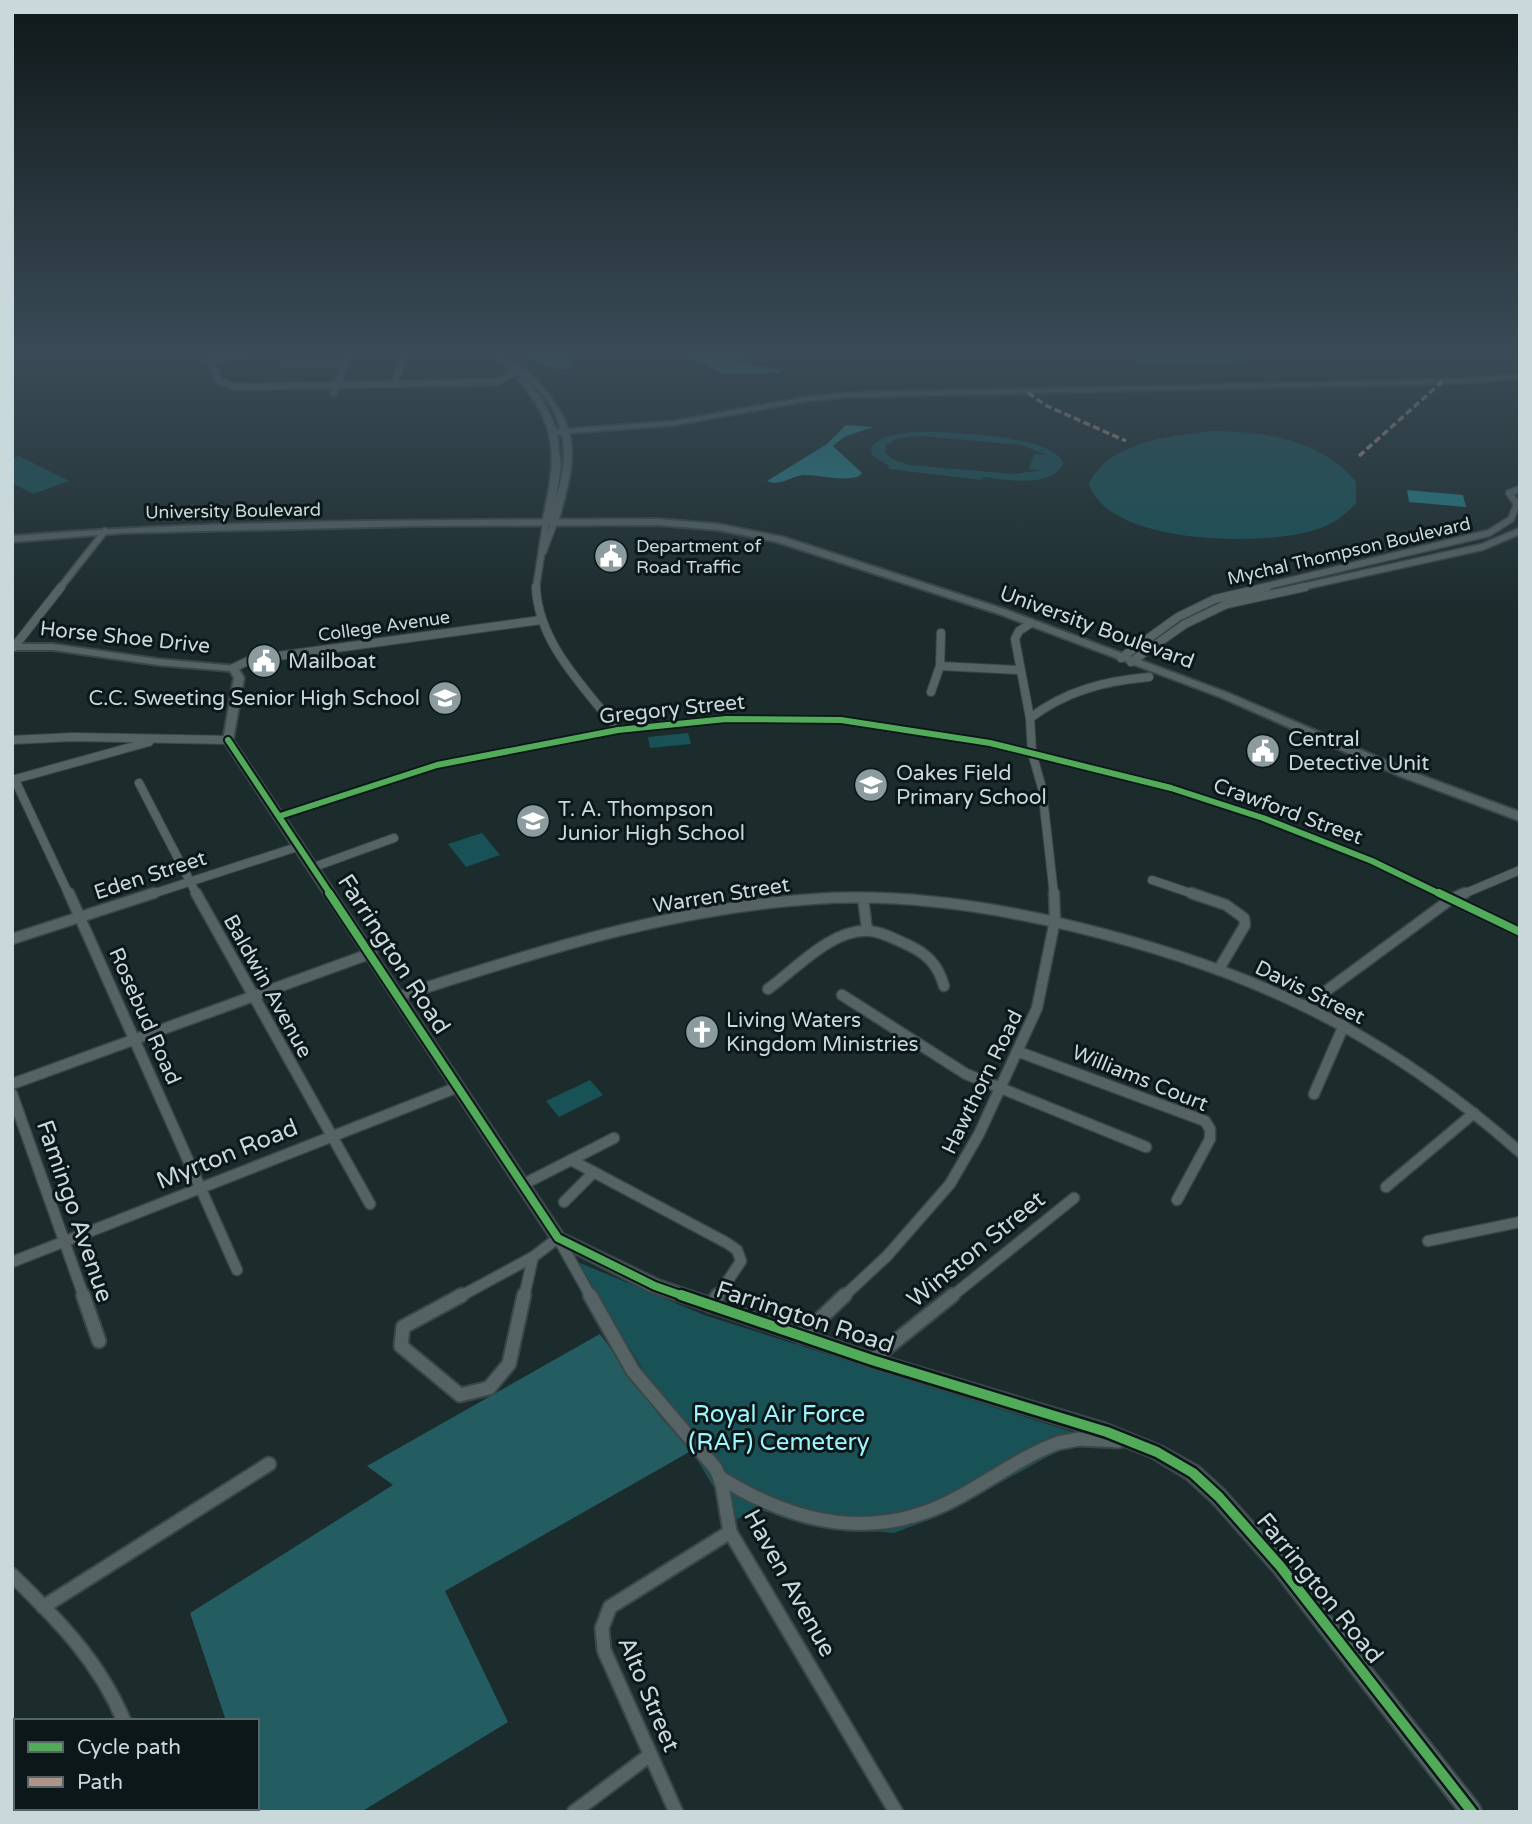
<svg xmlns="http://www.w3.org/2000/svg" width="1532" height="1824" font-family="'Varela Round',sans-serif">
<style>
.green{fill:#185156;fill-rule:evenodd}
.forest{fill:#235d62}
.water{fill:#237e85}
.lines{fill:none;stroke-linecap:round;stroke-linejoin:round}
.street-far3-casing{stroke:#3a4748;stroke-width:9}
.street-far2-casing{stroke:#3a4748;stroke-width:10}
.street-far1-casing{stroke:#3a4748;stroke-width:13}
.street-casing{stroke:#3a4748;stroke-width:17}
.secondary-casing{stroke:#3a4748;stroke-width:4}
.primary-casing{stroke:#3a4748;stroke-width:4}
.street-far3{stroke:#566364;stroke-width:6}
.street-far2{stroke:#566364;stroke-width:8}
.street-far1{stroke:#566364;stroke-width:10}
.street{stroke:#566364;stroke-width:13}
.secondary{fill:#546364;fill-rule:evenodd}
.primary{fill:#536263;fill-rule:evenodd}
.quiet{stroke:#af9288;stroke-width:3.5;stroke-dasharray:7 3.5;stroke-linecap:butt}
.cycleway-far2-casing{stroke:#0b1719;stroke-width:10}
.cycleway-far1-casing{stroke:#0b1719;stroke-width:12}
.cycleway-casing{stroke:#0b1719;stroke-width:15}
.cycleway-far2{stroke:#51ab58;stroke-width:6}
.cycleway-far1{stroke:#51ab58;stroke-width:8}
.cycleway{stroke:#51ab58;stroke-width:10}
.labels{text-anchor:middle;stroke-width:6;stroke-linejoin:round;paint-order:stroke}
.far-street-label{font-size:18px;fill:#c9d9db;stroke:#0b1719}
.far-poi-label{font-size:18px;fill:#c9d9db;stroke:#0b1719;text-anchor:start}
.street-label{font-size:21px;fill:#c9d9db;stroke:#0b1719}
.poi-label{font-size:21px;fill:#c9d9db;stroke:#0b1719;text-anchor:start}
.near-street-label{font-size:24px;fill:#c9d9db;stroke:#0b1719}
.near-park-label{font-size:24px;fill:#9ef4fc;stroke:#0b1719}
</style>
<rect width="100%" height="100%" fill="#1c2c2d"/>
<g class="green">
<polygon points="1118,354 1414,354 1144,365"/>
<path d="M1212,431C1263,431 1323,440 1356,482V503C1344,517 1330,526 1311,531C1261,546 1106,545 1089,483C1110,441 1171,436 1212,431Z"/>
<path d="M910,432C936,431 1061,434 1063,465C1048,488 1007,480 984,477L982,480L888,469L889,466L872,455L871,446L884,437ZM921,436L1021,445L1047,455L1034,454L1029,469L1042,470L1014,474L909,465L892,459L885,452L886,445L899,438Z"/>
<polygon points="19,456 69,481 33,494 12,483 12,458"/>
<polygon points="688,733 691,744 650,748 648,737"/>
<polygon points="482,833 500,855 466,867 448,844"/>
<polygon points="590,1080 603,1095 559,1117 546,1101"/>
<polygon points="578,1262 704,1315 1085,1436 944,1514 894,1533 837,1528 754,1509 734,1521"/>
</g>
<polygon class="forest" points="600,1334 658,1414 691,1451 445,1591 508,1722 361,1812 256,1812 257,1721 226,1721 190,1613 393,1485 367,1466"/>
<g class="water">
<path d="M522,354H561L574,366C559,375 537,361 522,354Z"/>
<polygon points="680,354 756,354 739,362 783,371 778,373 722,373"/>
<path d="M846,425L873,427L844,437L833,446L862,473L859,476C842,482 822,475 804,475C790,476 781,487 767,481L827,444Z"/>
<polygon points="1407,490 1463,495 1466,507 1409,502"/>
</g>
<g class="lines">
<g class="street-far3-casing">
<g id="street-far3">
<polyline points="207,354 219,381 235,387 497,382 514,373"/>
<polyline points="288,354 283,364 345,364"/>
<polyline points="209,359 250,355"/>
<polyline points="395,382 405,354"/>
<polyline points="334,393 349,354"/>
<polyline points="543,552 554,523"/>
<polyline points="60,588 105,531"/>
<polyline points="536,588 546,523"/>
<polyline points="1259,588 1489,533 1511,519 1517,504 1509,493 1520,489"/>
<polyline points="1297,588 1482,547 1520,531"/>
</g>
</g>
<g class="street-far2-casing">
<g id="street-far2">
<path d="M536,587C538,643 585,688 618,730"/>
<polyline points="1031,623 1019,631 1015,639 1030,718 1032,753 1042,788 1054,895"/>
<polyline points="14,647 61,587"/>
<polyline points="1121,658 1178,617 1215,599 1267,587"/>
<polyline points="1131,662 1185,624 1227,604 1305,587"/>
<polyline points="940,666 1020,670"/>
<polyline points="233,668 248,661 278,656 541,620"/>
<polyline points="931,692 940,666 941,633"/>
<path d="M1030,718C1066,691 1104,681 1149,677"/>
<polyline points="12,740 73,737 228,740"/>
<polyline points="12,780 149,742"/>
<polyline points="15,780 69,895"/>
<polyline points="139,783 197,895"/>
<polyline points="280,816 437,765 618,730 726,719 841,720 990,743 1171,788 1263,818 1372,861 1442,895"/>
<polyline points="314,867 394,838"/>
<polyline points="1152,880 1196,895"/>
<polyline points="149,895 300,846"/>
<polyline points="1461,895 1520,870"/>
</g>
</g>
<g class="street-far1-casing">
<g id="street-far1">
<polyline points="69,893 237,1270"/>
<polyline points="196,893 370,1204"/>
<polyline points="1191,893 1226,905 1244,918 1245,925 1219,969"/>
<polyline points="1439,893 1520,932"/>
<polyline points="863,898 867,930"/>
<polyline points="12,939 154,893"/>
<path d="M768,989C796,969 832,928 870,931C883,932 894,939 906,944C926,953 938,964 944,986"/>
<polyline points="842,995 966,1074 1146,1147"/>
<path d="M400,996C535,952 672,908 814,899C902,893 990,906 1076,927C1253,970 1382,1031 1520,1152"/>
<polyline points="1307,1005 1451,899 1465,893"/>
<polyline points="1019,1052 1205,1121 1210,1129 1210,1139 1177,1200"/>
<polyline points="12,1084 372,953"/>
<polyline points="12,1094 84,1297"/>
<polyline points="1314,1094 1344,1025"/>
<polyline points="571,1160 614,1138"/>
<polyline points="522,1185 571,1160 727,1243 737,1250 741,1261 717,1297"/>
<polyline points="1386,1187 1474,1113"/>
<polyline points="564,1202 594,1172"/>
<polyline points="1428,1241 1520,1222"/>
<polyline points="533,1257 558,1238 591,1297"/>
<polyline points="12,1262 458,1087"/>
<polyline points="459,1297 533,1257"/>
<polyline points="524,1297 533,1257"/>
<polyline points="843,1297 887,1256 950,1184 979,1134 1037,1008 1055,920 1054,893"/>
<polyline points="951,1297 1074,1198"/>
</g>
</g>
<g class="street-casing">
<g id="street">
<polyline points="83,1295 99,1341"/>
<polyline points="462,1295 403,1327 401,1346 460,1395 489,1388 509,1364 524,1295"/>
<polyline points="590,1295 633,1371 716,1469 722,1484 730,1532 896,1812"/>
<polyline points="711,1306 718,1295"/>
<polyline points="801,1337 845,1295"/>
<polyline points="872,1360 953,1295"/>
<path d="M721,1478C798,1526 878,1542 959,1497C992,1479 1023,1456 1058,1443L1079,1439L1119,1441"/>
<path d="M12,1575C58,1620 99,1661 124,1721"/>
<polyline points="43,1607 269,1464"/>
<polyline points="152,1808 153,1812"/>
<polyline points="574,1812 650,1755"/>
<polyline points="676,1812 604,1650 602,1628 610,1607 730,1532"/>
</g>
</g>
<g class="secondary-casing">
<g id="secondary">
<path d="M493,354C521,354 560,403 568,429L675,421L806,397L847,393L1467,379L1520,374V378L1467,383L847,397L806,401L675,425L569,433C577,463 565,494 558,523L554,526L550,523L546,526L542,523C555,463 562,430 518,380L519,378H525C539,393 549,410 556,429H561C548,387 522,379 493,354ZM557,434H562C567,456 562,477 556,499L561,466Z"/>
<polygon points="12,644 53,644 158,659 237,666 244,678 233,740 563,1234 661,1281 872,1353 1107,1424 1163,1447 1199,1467 1225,1491 1286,1560 1479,1805 1482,1812 1459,1812 1274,1572 1213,1503 1187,1479 1151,1457 1105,1439 872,1367 649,1291 553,1242 223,740 234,678 230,671 158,665 53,650 12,650"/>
</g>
</g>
<g class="primary-casing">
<path id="primary" d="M658,519L718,524L783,537L1007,610L1228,693L1410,771L1520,812V821L1402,777L1220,697L999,614L777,542L718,530L658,525L418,526L123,533L12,542V536C227,519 443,520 658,519Z"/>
</g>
<use href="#street-far3" class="street-far3"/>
<use href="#street-far2" class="street-far2"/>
<use href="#street-far1" class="street-far1"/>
<use href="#street" class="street"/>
<use href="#secondary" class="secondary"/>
<use href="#primary" class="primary"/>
<g class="quiet">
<polyline points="1028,393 1047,406 1126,441"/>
<polyline points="1359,456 1443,381"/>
</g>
<g class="cycleway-far2-casing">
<g id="cycleway-far2">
<polyline points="228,740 331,895"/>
<polyline points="280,816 437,765 618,730 726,719 841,720 990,743 1171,788 1263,818 1372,861 1442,895"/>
</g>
</g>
<g class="cycleway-far1-casing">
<g id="cycleway-far1">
<polyline points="329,893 558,1238 655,1286 686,1297"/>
<polyline points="1439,893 1520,932"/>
</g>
</g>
<g class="cycleway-casing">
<polyline id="cycleway" points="681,1295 872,1360 1107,1432 1157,1452 1193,1473 1219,1497 1280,1566 1472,1812"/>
</g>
<use href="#cycleway-far2" class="cycleway-far2"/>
<use href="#cycleway-far1" class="cycleway-far1"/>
<use href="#cycleway" class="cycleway"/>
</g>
<linearGradient id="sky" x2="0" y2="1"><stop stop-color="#0f1819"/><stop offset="0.58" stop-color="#3a4b57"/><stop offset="1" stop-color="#3a4b57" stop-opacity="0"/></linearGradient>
<rect width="1532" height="609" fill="url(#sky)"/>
<defs>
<g id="civic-disc" transform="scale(1.75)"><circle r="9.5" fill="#8c9c9e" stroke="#0b1719"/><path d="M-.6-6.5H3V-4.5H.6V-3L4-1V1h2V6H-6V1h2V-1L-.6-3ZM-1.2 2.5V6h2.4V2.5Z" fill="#fff"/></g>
<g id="school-disc" transform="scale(1.75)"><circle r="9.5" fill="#8c9c9e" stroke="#0b1719"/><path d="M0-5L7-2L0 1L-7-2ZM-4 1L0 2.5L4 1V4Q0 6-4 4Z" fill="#fff"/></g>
<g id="church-disc" transform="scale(1.75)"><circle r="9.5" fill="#8c9c9e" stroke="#0b1719"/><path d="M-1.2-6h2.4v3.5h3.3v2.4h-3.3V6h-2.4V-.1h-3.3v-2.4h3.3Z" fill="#fff"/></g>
</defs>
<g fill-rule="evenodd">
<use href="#civic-disc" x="611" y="556"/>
<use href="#civic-disc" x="264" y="661"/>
<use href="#school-disc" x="445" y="698"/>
<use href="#civic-disc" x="1263" y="751"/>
<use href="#school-disc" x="871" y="785"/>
<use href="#school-disc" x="533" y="821"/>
<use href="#church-disc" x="702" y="1032"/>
</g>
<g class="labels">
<g class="far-street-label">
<text transform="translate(233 511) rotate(-1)" y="6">University Boulevard</text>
<text transform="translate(1349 551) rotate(-13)" y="6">Mychal Thompson Boulevard</text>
<text transform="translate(384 626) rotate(-8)" y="6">College Avenue</text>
</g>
<g class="far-poi-label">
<text x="636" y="552">Department of<tspan x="636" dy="21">Road Traffic</tspan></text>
</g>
<g class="street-label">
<text transform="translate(1097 627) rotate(20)" y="7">University Boulevard</text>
<text transform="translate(125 637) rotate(6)" y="7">Horse Shoe Drive</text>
<text transform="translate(672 709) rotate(-6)" y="7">Gregory Street</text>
<text transform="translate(1288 811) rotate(20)" y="7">Crawford Street</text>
<text transform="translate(150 875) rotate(-18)" y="7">Eden Street</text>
<text transform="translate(721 895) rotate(-9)" y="7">Warren Street</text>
<text transform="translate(268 986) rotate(61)" y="7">Baldwin Avenue</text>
<text transform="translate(1310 992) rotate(26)" y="7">Davis Street</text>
<text transform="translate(145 1016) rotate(66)" y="7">Rosebud Road</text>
<text transform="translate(1140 1078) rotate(22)" y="7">Williams Court</text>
<text transform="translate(982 1082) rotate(-64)" y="7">Hawthorn Road</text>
</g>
<g class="poi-label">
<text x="288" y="668">Mailboat</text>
<text x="420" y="705" text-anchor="end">C.C. Sweeting Senior High School</text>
<text x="1288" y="746">Central<tspan x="1288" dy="24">Detective Unit</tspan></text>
<text x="896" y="780">Oakes Field<tspan x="896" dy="24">Primary School</tspan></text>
<text x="558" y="816">T. A. Thompson<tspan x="558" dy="24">Junior High School</tspan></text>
<text x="726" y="1027">Living Waters<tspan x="726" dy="24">Kingdom Ministries</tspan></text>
</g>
<g class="near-street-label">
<text transform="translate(394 954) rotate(57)" y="8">Farrington Road</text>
<text transform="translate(227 1154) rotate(-22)" y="8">Myrton Road</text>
<text transform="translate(75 1211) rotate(71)" y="8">Famingo Avenue</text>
<text transform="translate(976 1249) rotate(-39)" y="8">Winston Street</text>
<text transform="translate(805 1317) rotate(18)" y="8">Farrington Road</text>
<text transform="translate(790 1583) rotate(61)" y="8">Haven Avenue</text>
<text transform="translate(1320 1588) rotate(51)" y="8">Farrington Road</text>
<text transform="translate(649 1694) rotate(67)" y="8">Alto Street</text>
</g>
<g class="near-park-label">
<text x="779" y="1422">Royal Air Force<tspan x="779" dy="28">(RAF) Cemetery</tspan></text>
</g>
</g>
<rect width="1532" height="1824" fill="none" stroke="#c9d9db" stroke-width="28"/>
<rect x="14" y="1719" width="245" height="91" fill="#0b1719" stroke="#576567" stroke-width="2"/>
<rect x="28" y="1742" width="35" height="10" fill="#51ab58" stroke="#576567" stroke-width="2"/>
<text x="77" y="1754" font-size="21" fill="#c9d9db">Cycle path</text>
<rect x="28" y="1777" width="35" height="10" fill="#af9288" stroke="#576567" stroke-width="2"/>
<text x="77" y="1789" font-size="21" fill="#c9d9db">Path</text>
</svg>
